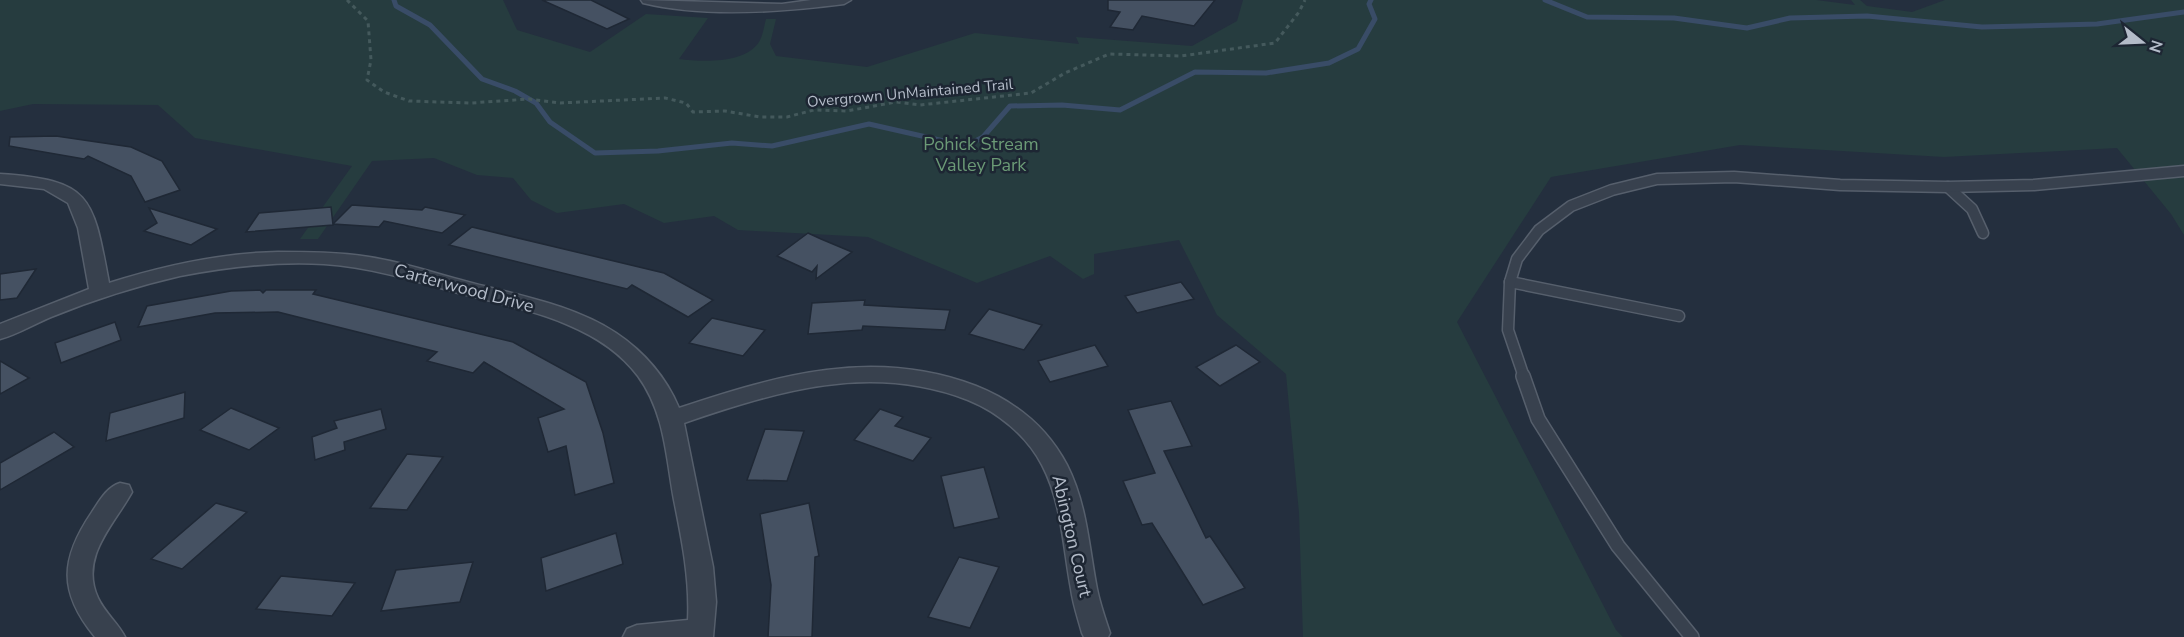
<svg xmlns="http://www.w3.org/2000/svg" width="2184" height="637" font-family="'Nunito Sans',sans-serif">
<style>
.green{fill:#263c3f}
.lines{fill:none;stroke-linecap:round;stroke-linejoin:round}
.stream{stroke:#394c67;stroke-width:5}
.building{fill:#455162;stroke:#1f2835;stroke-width:1.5}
.service-far1-casing{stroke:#565f6c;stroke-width:13}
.service-casing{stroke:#565f6c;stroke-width:16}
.minor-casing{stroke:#565f6c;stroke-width:3}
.path{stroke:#44595c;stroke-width:3;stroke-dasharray:4 4;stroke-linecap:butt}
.service-far1{stroke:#38414e;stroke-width:10}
.service{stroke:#38414e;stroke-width:13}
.minor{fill:#38414e;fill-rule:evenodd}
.labels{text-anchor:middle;stroke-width:5;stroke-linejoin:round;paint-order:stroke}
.far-street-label{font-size:15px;fill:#b4bcc9;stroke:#1d2633}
.park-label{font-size:18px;fill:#6b9a76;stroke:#1d2633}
.street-label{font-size:18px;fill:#b4bcc9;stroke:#1d2633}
</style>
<rect width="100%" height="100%" fill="#242f3e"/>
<path class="green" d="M0,0H503L517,30L590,52L646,14L708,18L679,59C702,62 745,64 759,42C763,36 764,26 766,19H776L770,44L776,56L867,67L975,33L1079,44L1076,37L1192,46L1237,21L1243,0H1816L1855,5L1851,0H1860L1867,6L1912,12L1945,0H2184V235L2171,214L2117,148L1944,157L1740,145L1551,177L1457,322L1616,630L1623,637H1303L1299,513L1286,374L1217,315L1179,240L1094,254V274L1083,279L1050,256L977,283L868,237L738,230L714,216L664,223L624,204L557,213L531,200L513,178L477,175L434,158L372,161L318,239H300L352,166L195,138L158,105L33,104L0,111Z"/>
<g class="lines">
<g class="stream">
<polyline points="394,0 396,6 430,25 482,79 515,91 536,103 550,122 595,153 658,151 732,143 772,146 869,124 966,146 983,137 1010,106 1062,105 1120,110 1195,72 1266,73 1329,63 1358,49 1375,19 1369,4 1371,0"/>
<polyline points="1545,0 1587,17 1674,18 1747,28 1790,18 1867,16 1982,27 2097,24 2184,12"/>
</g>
</g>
<g class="building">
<polygon points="542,0 591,0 629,19 607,29"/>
<polygon points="1108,0 1215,0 1194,26 1142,16 1133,30 1110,27 1120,12 1108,10"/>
<polygon points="56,136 131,147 162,161 180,190 145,202 131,176 88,156 84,159 9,146 10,137"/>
<polygon points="352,205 422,210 425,207 465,215 442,233 384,221 379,227 333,224"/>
<polygon points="331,207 333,225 246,232 259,213"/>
<polygon points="149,208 217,229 191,245 144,231 157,223"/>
<polygon points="472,227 664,273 713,300 688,317 632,285 627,289 449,245"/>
<polygon points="808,233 821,239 852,252 816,279 817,266 812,272 777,256"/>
<polygon points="36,269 17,298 0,300 0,274"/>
<polygon points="1181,282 1194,299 1137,313 1125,296"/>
<polygon points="260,290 263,293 266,290 316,290 313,294 513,342 586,382 603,433 614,483 575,495 566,446 548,452 538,418 564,409 484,362 473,373 427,361 437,352 278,312 215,313 138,327 147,306 231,291"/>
<polygon points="865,300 864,305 950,310 945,330 863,326 862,330 808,334 812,303"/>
<polygon points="989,309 1042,325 1024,350 969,334"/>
<polygon points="712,318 765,330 743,356 689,343"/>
<polygon points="115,322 121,340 61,363 55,343"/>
<polygon points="1095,345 1108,366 1050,382 1038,361"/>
<polygon points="1236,345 1260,362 1220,386 1196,367"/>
<polygon points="0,361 29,378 0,394"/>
<polygon points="185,392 184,418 106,441 110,413"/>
<polygon points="1171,401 1192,446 1164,451 1206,538 1210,536 1245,588 1203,605 1152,523 1142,525 1123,481 1155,473 1128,410"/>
<polygon points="231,408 279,428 249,450 200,430"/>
<polygon points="381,409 386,429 344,442 345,450 315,460 312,437 337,428 334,421"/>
<polygon points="880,409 903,417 895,426 931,438 913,461 854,440"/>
<polygon points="765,429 804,431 787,481 747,480"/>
<polygon points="54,432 74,447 0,490 0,463"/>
<polygon points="407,454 443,457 407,510 370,508"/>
<polygon points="984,467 999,518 954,528 941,476"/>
<polygon points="216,503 247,512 182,569 151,559"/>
<polygon points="809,503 819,556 815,557 812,637 768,637 771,585 760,514"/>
<polygon points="616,533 623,564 546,591 541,558"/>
<polygon points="959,557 999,567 970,628 928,617"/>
<polygon points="473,562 460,602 381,611 396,570"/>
<polygon points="281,576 355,583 332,616 256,609"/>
</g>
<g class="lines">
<g class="service-far1-casing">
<g id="service-far1">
<polyline points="1948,187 1972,209 1983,233"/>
<polyline points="1510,282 1679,316"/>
<polyline points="1524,377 1508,330 1510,282 1517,259 1539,230 1571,206 1612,190 1657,179 1734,177 1840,185 1948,187 2034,185 2184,171"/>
</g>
</g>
<g class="service-casing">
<polyline id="service" points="1523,376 1538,419 1618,546 1692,637"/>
</g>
<g class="minor-casing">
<g id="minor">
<path d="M641,0L782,4L811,0H851L844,4C782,12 704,18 643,3Z"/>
<path d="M0,174C92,180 93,197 109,283C163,266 221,253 278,252C308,252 339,252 369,257C409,263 448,278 488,287C531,298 578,308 616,333C643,351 666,377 679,408C778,375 874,347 976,386C1016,402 1047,427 1067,465C1087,504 1089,548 1097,589C1100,604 1105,618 1110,633L1108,637H1084L1082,633C1078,618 1073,604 1071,589C1063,547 1062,503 1042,465C1027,436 998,412 968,400C870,362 778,391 684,423L713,567L716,602L713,637H623L627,629L637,625L688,620C690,579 682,540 674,500C666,457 665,413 638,376C596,320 515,308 451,291C409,279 368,267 324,264C276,261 227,267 180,276C136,286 93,300 51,317C34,324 18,334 0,339V324L89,289L78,228L68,203L44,189L0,184Z"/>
<path d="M120,483L129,485L132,492C114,525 79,557 98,598C105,613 118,623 125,637H95C58,592 60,559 92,512C100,500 107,487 120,483Z"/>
</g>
</g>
<polyline class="path" points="347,0 368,21 371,60 367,80 384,92 409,101 471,103 529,99 560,103 665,98 686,103 693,112 725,111 760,117 787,117 814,110 847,111 896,102 920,105 1031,93 1065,73 1109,54 1181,56 1275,43 1299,12 1305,0"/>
<use href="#service-far1" class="service-far1"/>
<use href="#service" class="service"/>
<use href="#minor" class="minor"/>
</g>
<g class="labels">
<g class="far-street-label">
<text transform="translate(910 93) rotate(-5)" y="5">Overgrown UnMaintained Trail</text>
</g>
<g class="park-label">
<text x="981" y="150">Pohick Stream<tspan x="981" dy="21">Valley Park</tspan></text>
</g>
<g class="street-label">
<text transform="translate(464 288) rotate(15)" y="6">Carterwood Drive</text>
<text transform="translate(1072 536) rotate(77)" y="6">Abington Court</text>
</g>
</g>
<g transform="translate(2142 42) rotate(108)" stroke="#1d2633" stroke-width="4.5" paint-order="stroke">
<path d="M0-4.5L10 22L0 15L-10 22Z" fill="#b4bcc9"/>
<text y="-9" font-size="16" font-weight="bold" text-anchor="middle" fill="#b4bcc9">N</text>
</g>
</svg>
